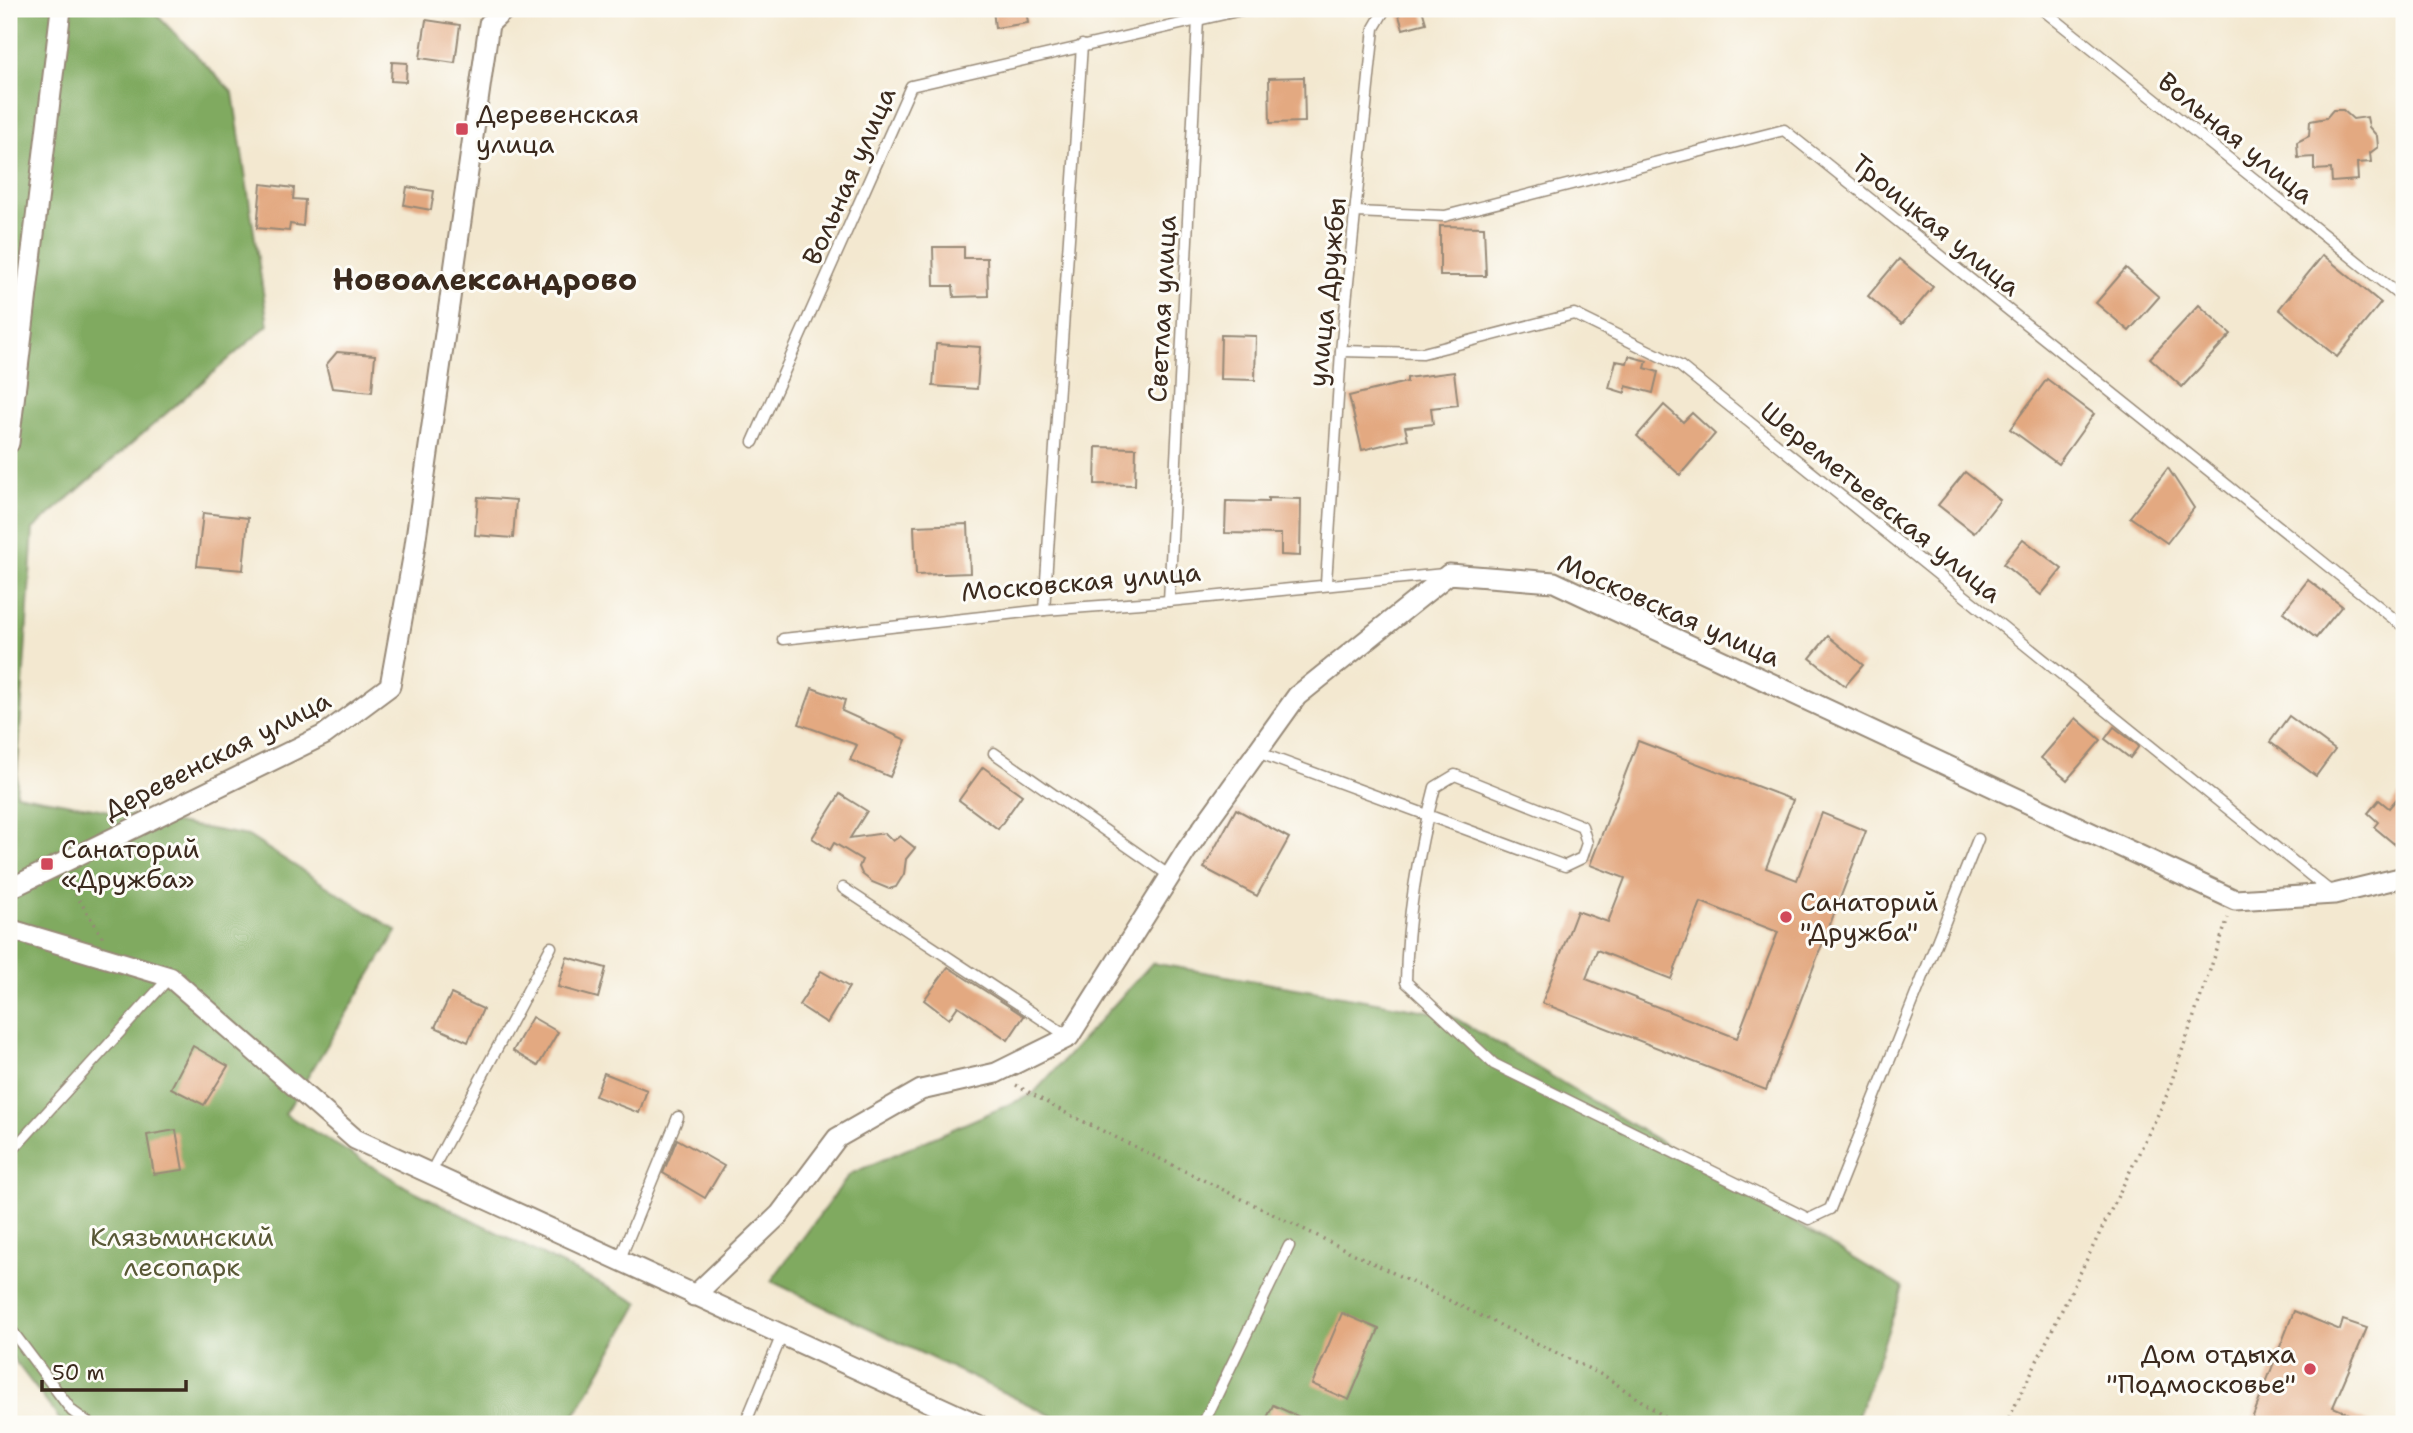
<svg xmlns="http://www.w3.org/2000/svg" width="2413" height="1433" font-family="'Shantell Sans',sans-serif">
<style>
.forest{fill:#80aa61;stroke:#5e6a40;stroke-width:2}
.building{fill:#e3a981;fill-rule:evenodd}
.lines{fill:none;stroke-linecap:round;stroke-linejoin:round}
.service-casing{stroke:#978977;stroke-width:13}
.minor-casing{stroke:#978977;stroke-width:23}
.path{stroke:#978977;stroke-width:3.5;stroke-dasharray:2 5;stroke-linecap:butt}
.service{stroke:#fff;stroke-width:10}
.minor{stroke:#fff;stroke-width:19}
.poi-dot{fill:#d1495b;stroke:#fdfcf7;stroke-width:2.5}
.labels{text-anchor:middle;stroke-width:6;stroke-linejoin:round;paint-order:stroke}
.poi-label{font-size:26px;fill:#3b2a1e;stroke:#fdfcf7;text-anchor:start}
.street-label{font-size:26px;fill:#3b2a1e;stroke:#fdfcf7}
.park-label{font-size:26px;fill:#595836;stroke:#fdfcf7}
.quarter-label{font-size:30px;font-weight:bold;fill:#3b2a1e;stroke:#fdfcf7}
</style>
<rect width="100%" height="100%" fill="#fdfcf7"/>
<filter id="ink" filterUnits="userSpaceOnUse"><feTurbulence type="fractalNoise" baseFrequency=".0143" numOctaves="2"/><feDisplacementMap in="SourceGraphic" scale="14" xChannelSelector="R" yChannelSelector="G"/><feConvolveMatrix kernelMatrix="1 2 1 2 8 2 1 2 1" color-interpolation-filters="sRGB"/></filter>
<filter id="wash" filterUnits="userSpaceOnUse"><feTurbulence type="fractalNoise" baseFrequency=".00686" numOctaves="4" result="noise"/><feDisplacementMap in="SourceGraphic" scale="28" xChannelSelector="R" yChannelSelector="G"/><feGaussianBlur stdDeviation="1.57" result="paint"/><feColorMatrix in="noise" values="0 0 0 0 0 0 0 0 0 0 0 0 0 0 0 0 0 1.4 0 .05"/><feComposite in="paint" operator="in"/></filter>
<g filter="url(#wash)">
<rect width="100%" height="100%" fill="#f3e8d0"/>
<g class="forest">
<polygon points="9,9 151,9 233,93 268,325 33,529 16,794 248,836 397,931 285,1114 408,1188 639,1303 570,1424 63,1424 9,1353"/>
<polygon points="1152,963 1450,1015 1903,1288 1857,1419 1871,1424 1069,1424 771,1281 850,1174 1033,1094"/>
</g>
<g id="blocks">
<g class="building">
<polygon points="993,9 1026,9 1028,23 995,28"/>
<polygon points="1397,9 1422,9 1426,23 1403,29"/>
<polygon points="426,20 460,25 455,63 420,58"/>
<polygon points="392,62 407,63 406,82 391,81"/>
<polygon points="1304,77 1305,122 1270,123 1269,78"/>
<polygon points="2333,110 2343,110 2353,119 2367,117 2369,127 2377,136 2378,147 2370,153 2371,162 2357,163 2358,180 2332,182 2331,169 2314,170 2314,157 2298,158 2297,142 2309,136 2310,121 2326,118"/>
<polygon points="261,184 294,188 293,199 305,200 303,226 290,224 289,231 257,228"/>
<polygon points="407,187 434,191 431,210 404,205"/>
<polygon points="1440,226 1484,227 1486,276 1440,276"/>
<polygon points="933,247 964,247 964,258 987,258 988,296 954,297 953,286 934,286"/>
<polygon points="2323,255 2381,303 2337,357 2279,309"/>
<polygon points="1899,259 1933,287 1902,324 1868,296"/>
<polygon points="2126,268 2159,297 2129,331 2096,303"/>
<polygon points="2199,305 2231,334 2182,387 2150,358"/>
<polygon points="1221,335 1256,336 1255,380 1220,379"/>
<polygon points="936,344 980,347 977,389 933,386"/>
<polygon points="337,352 375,355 372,392 332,388 326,365"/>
<polygon points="1629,356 1647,361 1645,368 1658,372 1653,393 1626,386 1625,393 1609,388 1616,361 1627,363"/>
<polygon points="1454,372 1458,405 1431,408 1433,424 1405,427 1408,439 1362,450 1349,396 1407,382 1407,378"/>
<polygon points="2047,379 2094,414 2058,464 2010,429"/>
<polygon points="1664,405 1683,422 1692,413 1715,434 1680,475 1637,436"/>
<polygon points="1096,447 1136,448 1135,485 1095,484"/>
<polygon points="2168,468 2194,508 2167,543 2130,517"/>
<polygon points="1965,472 2000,500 1974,533 1938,505"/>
<polygon points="478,497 516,500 513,538 475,535"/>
<polygon points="1268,498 1301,499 1300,556 1281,555 1281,534 1225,533 1226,501 1268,502"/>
<polygon points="203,513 248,518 243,570 197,566"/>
<polygon points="968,524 970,573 916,575 914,526"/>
<polygon points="2023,539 2062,569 2041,595 2003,564"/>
<polygon points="2308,580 2342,606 2316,638 2283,612"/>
<polygon points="1828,636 1863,665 1845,686 1810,658"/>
<polygon points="812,688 845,700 842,711 906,740 890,777 850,760 857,745 799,724"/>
<polygon points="2289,716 2335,750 2316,776 2270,742"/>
<polygon points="2076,718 2101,740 2067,780 2041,758"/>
<polygon points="2114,727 2139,746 2130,758 2105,739"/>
<path d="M1638,741L1793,800L1766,868L1797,880L1822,813L1866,831L1766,1090L1542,1003L1577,911L1608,922L1625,878L1590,865ZM1701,902L1778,932L1737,1038L1586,979L1597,950L1671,979Z"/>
<polygon points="983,767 1022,795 998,829 959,800"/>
<polygon points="2404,790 2404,852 2374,827 2378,822 2368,813 2379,800 2389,808"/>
<polygon points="840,794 867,811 850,838 885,833 893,841 900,836 915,848 906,859 904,874 896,887 889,889 872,882 862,874 859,867 862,860 834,843 830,850 812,838"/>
<polygon points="1236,809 1289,838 1257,896 1204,868"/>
<polygon points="567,957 606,968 598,998 558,987"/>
<polygon points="948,967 1024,1016 1008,1040 958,1006 949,1019 924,1000"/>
<polygon points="821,971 849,987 827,1023 799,1005"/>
<polygon points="451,994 483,1009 468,1042 435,1027"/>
<polygon points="532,1017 558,1032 538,1066 513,1051"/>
<polygon points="193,1046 228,1066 204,1105 171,1088"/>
<polygon points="604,1073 647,1090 639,1113 595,1096"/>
<polygon points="176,1130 183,1170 154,1174 147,1135"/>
<polygon points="677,1139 724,1166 705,1198 663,1173"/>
<polygon points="2294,1311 2340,1330 2343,1320 2367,1328 2333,1407 2373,1424 2250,1424"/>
<polygon points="1342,1313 1379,1329 1349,1400 1312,1384"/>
<polygon points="1273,1405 1315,1424 1264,1424"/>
</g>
</g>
</g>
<g filter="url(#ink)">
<use href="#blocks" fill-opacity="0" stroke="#978977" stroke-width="2"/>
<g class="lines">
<g class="service-casing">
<g id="service">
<polyline points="2042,9 2404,299"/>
<polyline points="1356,212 1445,216 1784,130 2404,627"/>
<polyline points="1341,351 1423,353 1574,314 1680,366 2331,892"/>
<polyline points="753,442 911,86 1246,9"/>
<polyline points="1326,583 1341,351 1374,28 1385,9"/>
<polyline points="1169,601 1198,19"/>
<polyline points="1044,610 1082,45"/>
<polyline points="783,639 1044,610 1169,601 1444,574"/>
<path d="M1257,752L1565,866L1582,858L1587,843L1582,826L1455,775L1435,787C1418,851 1407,917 1406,982L1494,1064L1809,1219L1830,1209L1978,839"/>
<polyline points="994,753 1170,876"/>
<polyline points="843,888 1069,1037"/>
<polyline points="9,1154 170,977"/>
<polyline points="430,1174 551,947"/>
<polyline points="619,1261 678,1117"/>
<polyline points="9,1327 72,1411 90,1424"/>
<polyline points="745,1424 781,1337"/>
<polyline points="1203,1424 1289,1246"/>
</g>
</g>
<g class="minor-casing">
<g id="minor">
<polyline points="9,443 61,9"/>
<polyline points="9,889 324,735 390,686 414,552 489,24 505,9"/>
<polyline points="9,929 170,977 355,1139 977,1424"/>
<polyline points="694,1296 780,1214 837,1138 921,1090 996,1073 1069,1037 1186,851 1297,696 1449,574 1554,582 2235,900 2334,894 2404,877"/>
</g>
</g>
<g class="path">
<polyline points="68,882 103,938"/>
<polyline points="1016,1085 1062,1111 1606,1377 1675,1424"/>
<polyline points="2006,1424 2165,1100 2228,918"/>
</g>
<use href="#service" class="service"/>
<use href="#minor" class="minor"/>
</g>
</g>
<g class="poi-dot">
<rect x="455" y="122" width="14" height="14" rx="3.5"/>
<rect x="40" y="857" width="14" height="14" rx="3.5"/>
<circle cx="1786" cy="917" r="7"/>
<circle cx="2310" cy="1369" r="7"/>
</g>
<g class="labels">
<g class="poi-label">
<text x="476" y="123">Деревенская<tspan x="476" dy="30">улица</tspan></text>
<text x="61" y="858">Санаторий<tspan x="61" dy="30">«Дружба»</tspan></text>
<text x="1800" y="911">Санаторий<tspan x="1800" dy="30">"Дружба"</tspan></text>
<text x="2296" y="1363" text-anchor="end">Дом отдыха<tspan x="2296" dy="30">"Подмосковье"</tspan></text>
</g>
<g class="street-label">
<text transform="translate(2236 138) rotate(39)" y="9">Вольная улица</text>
<text transform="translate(849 176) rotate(-66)" y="9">Вольная улица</text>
<text transform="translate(1936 225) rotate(39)" y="9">Троицкая улица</text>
<text transform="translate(1327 292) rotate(-84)" y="9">улица Дружбы</text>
<text transform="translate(1162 309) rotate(-87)" y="9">Светлая улица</text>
<text transform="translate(1881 502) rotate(39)" y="9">Шереметьевская улица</text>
<text transform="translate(1081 582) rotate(-5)" y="9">Московская улица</text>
<text transform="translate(1669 610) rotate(24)" y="9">Московская улица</text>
<text transform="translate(217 755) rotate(-27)" y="9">Деревенская улица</text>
</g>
<g class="park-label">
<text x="182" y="1246">Клязьминский<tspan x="182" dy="30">лесопарк</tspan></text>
</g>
<g class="quarter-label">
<text x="485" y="290">Новоалександрово</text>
</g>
</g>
<rect width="2413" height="1433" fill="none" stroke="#fdfcf7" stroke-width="35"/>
<path d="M42 1380v10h144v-10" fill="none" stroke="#3b2a1e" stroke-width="3.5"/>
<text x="52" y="1380" font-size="21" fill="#3b2a1e" stroke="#fdfcf7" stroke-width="5" paint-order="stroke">50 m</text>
</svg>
